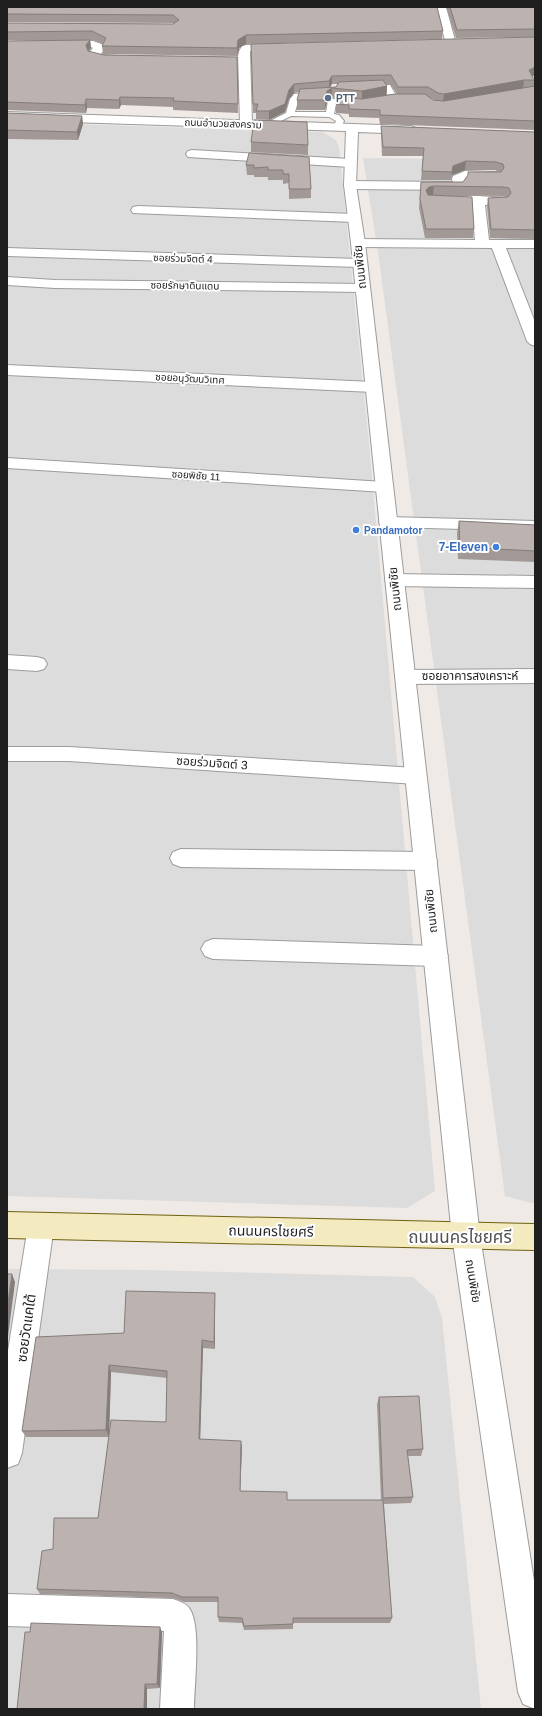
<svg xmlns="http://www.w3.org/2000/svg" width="542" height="1716" font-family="Helvetica,'Noto Sans Thai',sans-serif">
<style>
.residential{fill:#dddcdc}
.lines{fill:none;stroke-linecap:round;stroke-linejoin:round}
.service-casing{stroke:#9c9c9c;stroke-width:2}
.minor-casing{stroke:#9c9c9c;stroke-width:2}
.tertiary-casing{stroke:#9c9c9c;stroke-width:2}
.secondary-casing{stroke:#6e610e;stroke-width:2}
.service{fill:#fff;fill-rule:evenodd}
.minor{fill:#fff;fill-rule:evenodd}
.tertiary{fill:#fff;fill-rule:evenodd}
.secondary{fill:#f4eabf;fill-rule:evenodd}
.wall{fill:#a29996;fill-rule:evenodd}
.shaded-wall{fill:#847d7a}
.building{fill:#bcb2af;stroke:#847d7a}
.service-dot{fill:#5c6f8a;stroke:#fff;stroke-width:1.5}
.shop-dot{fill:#3f7fe0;stroke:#fff;stroke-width:1.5}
.labels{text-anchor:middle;stroke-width:4;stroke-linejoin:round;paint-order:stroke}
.far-service-label{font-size:10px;font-weight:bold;fill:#4e5e75;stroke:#fff;text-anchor:start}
.far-street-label{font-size:10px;fill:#1f1f1f;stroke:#fff}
.far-shop-label{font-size:10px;font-weight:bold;fill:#366cbe;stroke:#fff;text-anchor:start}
.street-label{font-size:12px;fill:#1f1f1f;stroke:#fff}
.shop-label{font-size:12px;font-weight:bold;fill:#366cbe;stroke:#fff;text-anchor:end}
.near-street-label{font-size:14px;fill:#1f1f1f;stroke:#fff}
.near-quarter-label{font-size:17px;fill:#525252;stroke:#fff}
</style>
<rect width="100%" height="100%" fill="#efeae6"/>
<g class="residential">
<polygon points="7,122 322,132 336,140 339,147 370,454 435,1191 407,1208 7,1196"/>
<polygon points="363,158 444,159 455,173 535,174 535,1204 505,1196 378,252"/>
<polygon points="7,1269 148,1270 413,1277 435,1297 442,1318 481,1709 7,1709"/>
</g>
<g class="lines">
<g class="service-casing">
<g id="service">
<polygon points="364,85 390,85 398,99 397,101 391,101 384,89 364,89"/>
<path d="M318,92L322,94L321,96L299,98L295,112H326L328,101C333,97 355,99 360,103L356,105L336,104L334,114L339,115L344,121L340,130H334L333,128L336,121L329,117L291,116L269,127H266L262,125L286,113L290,99L294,94Z"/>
</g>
</g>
<g class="minor-casing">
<g id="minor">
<polygon points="436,7 446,7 456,44 455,46 447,46 446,44"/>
<polygon points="93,41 104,45 106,47 100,55 119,56 125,59 119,62 91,60 88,54 93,48 91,47 7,48 7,42"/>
<polygon points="281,44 285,45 287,47 285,49 250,51 252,124 250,127 242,127 240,124 238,53 242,46 246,45"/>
<polygon points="192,150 350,159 354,160 356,163 354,166 350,167 188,157 186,154 188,151"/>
<polygon points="465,171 495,172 500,173 501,176 500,179 467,179 465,180 466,183 462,189 457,190 350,189 345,188 344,185 345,182 350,181 453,182 452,179 453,176"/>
<polygon points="441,196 478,196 507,198 509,201 507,204 485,205 489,240 535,240 535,248 506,248 535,322 535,346 530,344 527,341 492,248 358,247 353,246 351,243 353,240 358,239 475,240 472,204 436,203 434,200 436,197"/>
<polygon points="138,206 354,214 359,215 361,218 359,221 354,222 133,213 131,210 133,207"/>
<polygon points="7,248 359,259 364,260 366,263 364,266 359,267 7,256"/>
<polygon points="7,277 55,280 362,284 367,285 369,288 367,291 362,292 55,288 7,285"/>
<polygon points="7,365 373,382 379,384 381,387 379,390 373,392 7,375"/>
<polygon points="7,458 384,482 390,483 392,487 390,491 384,492 7,468"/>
<polygon points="388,517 535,521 535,531 388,527 382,526 379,522 382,518"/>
<polygon points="394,574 535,576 535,588 394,586 388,584 385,580 388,576"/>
<polygon points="7,655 37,657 44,659 47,664 44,669 37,671 7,669"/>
<polygon points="535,669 535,683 405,684 398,682 395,677 398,672 405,670"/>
<polygon points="7,747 69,747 416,768 423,771 426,776 423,781 416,784 69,761 7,761"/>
<polygon points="181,849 426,852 434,855 437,861 434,867 426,870 181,867 173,864 170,858 173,852"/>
<polygon points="213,939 436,946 444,949 448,956 444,963 436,966 213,959 205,956 201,949 205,942"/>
<polygon points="41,1213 51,1217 54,1226 22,1453 18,1464 7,1468 7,1357 28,1226 31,1217"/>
<path d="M7,1594L173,1599C178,1601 186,1603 189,1608C202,1624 194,1687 194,1709H160L164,1631L7,1626Z"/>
</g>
</g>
<g class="tertiary-casing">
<polygon id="tertiary" points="7,112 410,126 414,127 416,130 414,133 410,134 358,132 356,185 365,243 480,1236 535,1587 535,1709 523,1704 518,1692 452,1236 351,243 344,185 346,131 7,120"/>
</g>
<g class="secondary-casing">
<polygon id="secondary" points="7,1212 535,1224 535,1250 7,1238"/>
</g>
<use href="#service" class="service"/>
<use href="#minor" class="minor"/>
<use href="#tertiary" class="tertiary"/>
<use href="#secondary" class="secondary"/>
</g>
<g class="wall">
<polygon points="7,7 437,7 443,31 442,39 246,44 239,48 238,56 105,54 103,54 102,46 103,44 93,40 7,40 7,23 173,24 174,23 7,22"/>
<polygon points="446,7 535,7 535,37 456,38"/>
<polygon points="90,40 91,48 88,52 104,55 237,57 238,113 173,110 173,107 121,105 119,109 87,108 86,113 7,110 7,41"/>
<path d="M251,44L532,76L533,78H535V130L380,124L379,118L349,117V114L336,113V104L337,98H331L327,101L325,110H297V100L300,92L294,93L289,99L285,112L269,120L256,119V113H253ZM332,84H338L336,87H330ZM385,84H390L397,94L387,95V86ZM427,96L435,100H433Z"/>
<polygon points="7,113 82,116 83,124 78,140 7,139"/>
<polygon points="381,126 535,132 535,239 490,238 487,206 488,198 507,197 502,196 433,195 430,195 474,229 473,238 425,238 419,208 421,182 463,182 499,172 495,170 465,170 452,175 451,180 421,180 423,156 382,156 381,134"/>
<polygon points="251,142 308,145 308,155 251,152"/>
<polygon points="309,157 311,189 311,198 289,199 289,183 283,184 283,180 268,180 268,177 254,177 254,175 247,175 246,165"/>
<polygon points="459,521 535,525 535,562 458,559 457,533"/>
<path d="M215,1293V1349L203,1348L200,1439L242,1447L240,1491L287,1500H381L377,1404L379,1397L423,1449L421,1456H408L413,1497L411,1503L384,1504L392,1618L390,1623H293V1629L244,1630L242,1623L219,1622L218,1617V1602H184L173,1598L40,1594L37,1589L53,1549L98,1518L109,1437H26L22,1431L124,1333ZM111,1372L167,1378L166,1422L109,1435Z"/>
<polygon points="162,1632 160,1688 147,1689 147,1709 17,1709"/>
</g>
<g class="shaded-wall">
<polygon points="246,35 246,44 239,48 238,56 237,48 238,40"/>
<polygon points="90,40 91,48 87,53 86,45"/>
<polygon points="535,67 535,75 528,79 529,70"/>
<polygon points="332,76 332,84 329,89 332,88 331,98 327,101 325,110 325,100 327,91 329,89 329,81"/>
<polygon points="524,80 523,89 443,102 444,94"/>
<polygon points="294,84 294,93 289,99 285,112 269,120 269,111"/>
<polygon points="387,86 386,96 362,100 362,91"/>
<polygon points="120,97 121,105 119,109 119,100"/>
<polygon points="86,99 87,108 86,113 85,105"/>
<polygon points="82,116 83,124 78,140 77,132"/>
<polygon points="466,161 465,170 452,175 451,180 452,172 453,166"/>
<polygon points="434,186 433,195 428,196 426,190 429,187"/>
<polygon points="12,1274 15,1282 7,1345 7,1310"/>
<polygon points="215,1293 215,1349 214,1342"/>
<polygon points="202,1340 203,1348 200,1446 199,1439"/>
<polygon points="109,1365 111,1372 109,1437 106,1430"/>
<polygon points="241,1441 242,1447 240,1497 240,1491"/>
<polygon points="160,1627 162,1632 160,1688 157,1684"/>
<polygon points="145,1684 147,1689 147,1709 144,1709"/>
</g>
<g class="building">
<polygon points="7,7 437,7 443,31 246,35 238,40 237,48 104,46 102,46 106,38 92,31 7,32 7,23 173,24 179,20 173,15 7,14"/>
<polygon points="450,7 535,7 535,29 457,30"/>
<polygon points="535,37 535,67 529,70 533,78 535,78 535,80 524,80 444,94 438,93 428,87 398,87 391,75 332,76 329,81 294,84 289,90 285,104 269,111 256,111 258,104 253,104 251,44"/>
<polygon points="90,40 86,45 88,51 104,55 237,57 238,104 173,101 174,98 120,97 119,100 86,99 85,105 7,102 7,41"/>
<polygon points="383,80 387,86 362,91 332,88 327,91 325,100 297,100 300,89 336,87 339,82"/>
<polygon points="535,86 535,121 380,115 380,110 349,109 349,105 336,104 338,97 362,99 395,94 425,94 433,100 444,101"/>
<polygon points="7,113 82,116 77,132 7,130"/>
<polygon points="254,120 307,122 308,145 251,142"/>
<polygon points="381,126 535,132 535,230 491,229 488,198 508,197 511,193 509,188 503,187 434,186 429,187 426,190 428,195 472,197 474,229 426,229 420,199 421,182 463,182 468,175 468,172 501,172 504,168 503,164 496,162 466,161 453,166 452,172 422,171 424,148 383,147"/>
<polygon points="249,153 309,157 311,189 289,189 289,174 283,174 283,170 268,170 268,167 254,168 254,165 246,165"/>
<polygon points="459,521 535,525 535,551 460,547"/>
<polygon points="7,1274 12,1274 7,1310"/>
<polygon points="126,1291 215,1293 214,1342 202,1340 199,1439 241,1441 240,1491 287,1492 287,1500 383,1500 392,1618 293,1618 293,1624 244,1626 242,1618 218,1617 218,1597 182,1597 172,1593 37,1589 42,1551 53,1549 54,1518 98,1518 111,1420 166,1422 167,1371 109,1365 106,1430 22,1431 36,1337 124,1333"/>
<polygon points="419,1396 423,1449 407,1450 413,1497 383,1498 379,1397"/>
<polygon points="31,1623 160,1627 157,1684 145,1684 144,1709 17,1709 25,1632 30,1632"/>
</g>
<circle class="service-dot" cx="328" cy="98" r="4"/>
<g class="shop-dot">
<circle cx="356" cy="530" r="4"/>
<circle cx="496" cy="547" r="4"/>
</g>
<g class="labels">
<g class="far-service-label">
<text x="336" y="102">PTT</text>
</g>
<g class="far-street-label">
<text transform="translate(223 123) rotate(2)" y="4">ถนนอำนวยสงคราม</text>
<text transform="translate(183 258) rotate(2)" y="4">ซอยร่วมจิตต์ 4</text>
<text transform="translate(185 285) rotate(1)" y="4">ซอยรักษาดินแดน</text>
<text transform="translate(190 378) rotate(3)" y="4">ซอยอนุวัฒนวิเทศ</text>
<text transform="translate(196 475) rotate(4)" y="4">ซอยพิชัย 11</text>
</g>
<g class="far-shop-label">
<text x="364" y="534">Pandamotor</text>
</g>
<g class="street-label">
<text transform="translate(360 267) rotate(-96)" y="4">ถนนพิชัย</text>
<text transform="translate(395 589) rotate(-96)" y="4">ถนนพิชัย</text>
<text x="470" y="680">ซอยอาคารสงเคราะห์</text>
<text transform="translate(212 763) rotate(4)" y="4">ซอยร่วมจิตต์ 3</text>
<text transform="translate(431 911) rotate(-96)" y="4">ถนนพิชัย</text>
<text transform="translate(473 1281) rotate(81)" y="4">ถนนพิชัย</text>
</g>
<g class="shop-label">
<text x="488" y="551">7-Eleven</text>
</g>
<g class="near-street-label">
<text transform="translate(271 1231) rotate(1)" y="5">ถนนนครไชยศรี</text>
<text transform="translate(26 1328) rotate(-82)" y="5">ซอยวัดแคใต้</text>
</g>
<g class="near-quarter-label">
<text x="460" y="1243">ถนนนครไชยศรี</text>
</g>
</g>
<rect width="542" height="1716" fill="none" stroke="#1f1f1f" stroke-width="16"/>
</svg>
